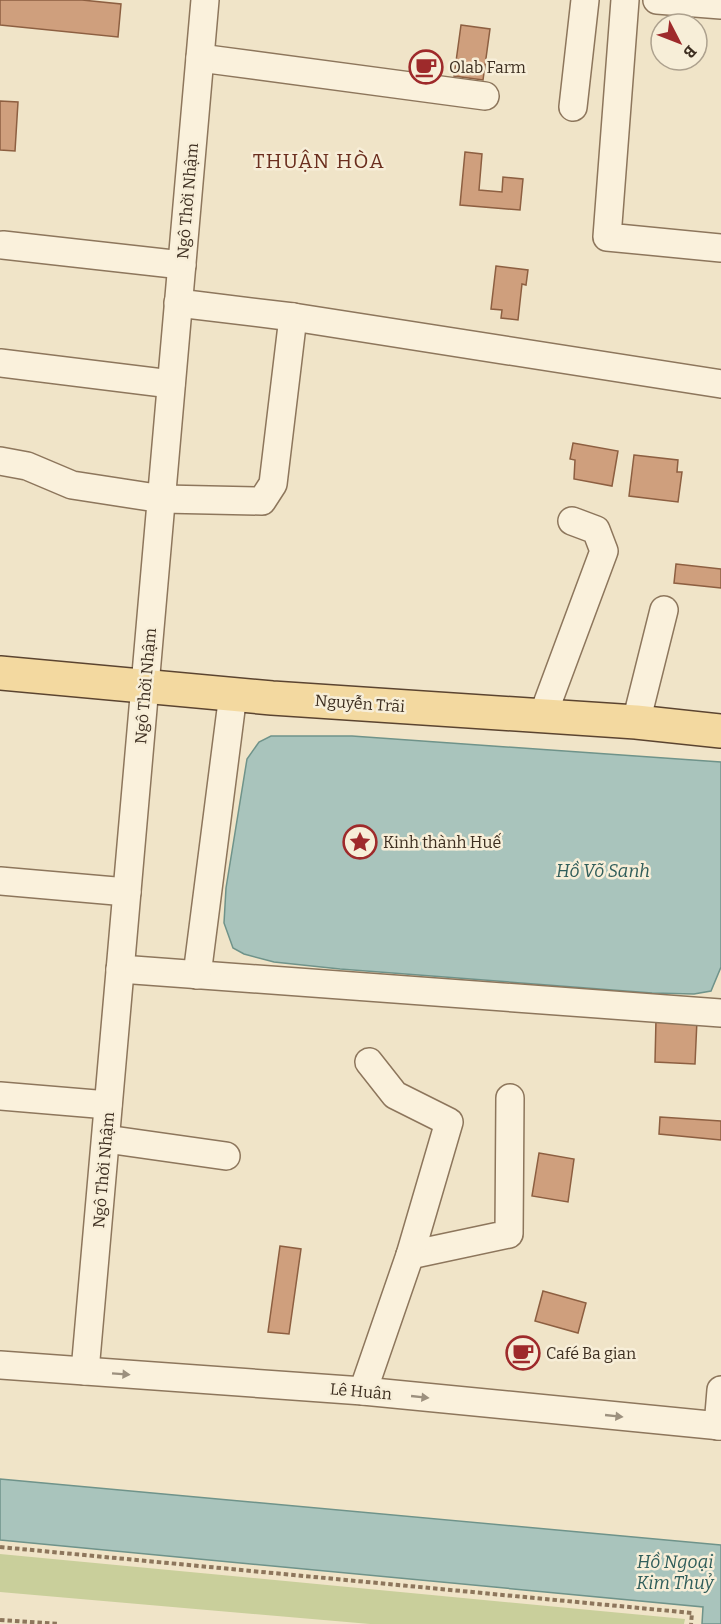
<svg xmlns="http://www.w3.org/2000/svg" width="721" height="1624" font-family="Bitter,serif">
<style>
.green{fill:#c9cf9b}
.water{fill:#a9c4bc;stroke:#6f938a;stroke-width:1.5}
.building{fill:#cf9f7d;stroke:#8d5f41;stroke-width:1.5}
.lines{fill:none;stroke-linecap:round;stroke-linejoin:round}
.minor-casing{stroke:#8d765c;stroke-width:30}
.major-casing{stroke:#5b4430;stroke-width:36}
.path{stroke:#8d765c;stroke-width:4;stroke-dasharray:4.5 3;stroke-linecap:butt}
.minor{stroke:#faf1dc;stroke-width:27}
.major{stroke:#f3d9a0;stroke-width:33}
.oneway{fill:#9c907e}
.labels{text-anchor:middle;stroke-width:5;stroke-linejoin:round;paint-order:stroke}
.poi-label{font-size:16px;fill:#3d2e20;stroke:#f7eed8;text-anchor:start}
.street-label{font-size:16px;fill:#3d2e20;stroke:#f7eed8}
.water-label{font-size:18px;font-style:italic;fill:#2f5d5a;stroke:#f7eed8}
.quarter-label{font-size:20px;letter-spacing:1.5px;fill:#6b2e1e;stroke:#f7eed8}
</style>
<rect width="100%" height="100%" fill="#f0e4c8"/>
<polygon class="green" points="0,1554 685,1619 684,1624 370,1624 0,1592"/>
<g class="water">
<polygon points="271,736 352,736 721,762 721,967 711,991 694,994 652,993 340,969 274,962 244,954 233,948 224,923 226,888 247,759 259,742"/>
<polygon points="0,1479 721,1545 721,1624 702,1624 703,1607 0,1540"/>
</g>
<g class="building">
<polygon points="0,0 82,0 121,4 118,37 0,25"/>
<polygon points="461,25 490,29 483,80 454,76"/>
<polygon points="0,101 18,102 15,151 0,150"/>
<polygon points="465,152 482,154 479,190 502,192 503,177 523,179 520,210 460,205"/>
<polygon points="496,266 528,270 526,285 522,284 518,320 501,318 502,310 491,309"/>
<polygon points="573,443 618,451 612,486 574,479 575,460 570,459"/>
<polygon points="634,455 678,460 677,472 682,472 678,502 629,496"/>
<polygon points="676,564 721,569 721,588 674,583"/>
<polygon points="656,1019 697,1020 695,1064 655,1062"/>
<polygon points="660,1117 721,1121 721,1140 659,1134"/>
<polygon points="539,1153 574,1159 568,1202 532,1196"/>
<polygon points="280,1246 301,1249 289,1334 268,1332"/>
<polygon points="543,1291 586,1303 578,1333 535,1321"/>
</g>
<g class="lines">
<g class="minor-casing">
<g id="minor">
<polyline points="625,0 607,237 721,248"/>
<polyline points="657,0 721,5"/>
<polyline points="200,58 485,96"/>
<polyline points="573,107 585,0"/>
<polyline points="3,245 182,265"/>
<polyline points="178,303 293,317 721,384"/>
<polyline points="0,363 171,384"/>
<polyline points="0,461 27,466 72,485 163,499 262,501 273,484 293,317"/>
<polyline points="543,715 604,551 596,530 572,521"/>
<polyline points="636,722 664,610"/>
<polyline points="0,881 127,892"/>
<polyline points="120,969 721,1013"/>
<polyline points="197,975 233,694"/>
<polyline points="0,1096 108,1105"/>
<polyline points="106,1139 226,1156"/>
<polyline points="410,1255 509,1234 510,1098"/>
<polyline points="0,1365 363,1391 721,1426"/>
<polyline points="85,1371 205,0"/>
<polyline points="363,1391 410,1255 449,1122 395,1095 369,1062"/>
<polyline points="718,1426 721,1390"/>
</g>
</g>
<g class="major-casing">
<polyline id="major" points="0,673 272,698 636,722 721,731"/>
</g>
<g class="path">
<polyline points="0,1547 692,1613 691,1624"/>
<polyline points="0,1620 59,1624"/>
</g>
<use href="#minor" class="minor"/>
<use href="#major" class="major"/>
</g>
<defs><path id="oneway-solid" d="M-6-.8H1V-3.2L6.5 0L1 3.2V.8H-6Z" transform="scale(1.5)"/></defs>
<g class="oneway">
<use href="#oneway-solid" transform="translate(121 1374) rotate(4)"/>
<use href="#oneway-solid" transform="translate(420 1397) rotate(6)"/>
<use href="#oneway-solid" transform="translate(614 1416) rotate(6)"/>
</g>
<defs>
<g id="cafe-ring" transform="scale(1.725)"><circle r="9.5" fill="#f7eed8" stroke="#9e2a2b" stroke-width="1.5"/><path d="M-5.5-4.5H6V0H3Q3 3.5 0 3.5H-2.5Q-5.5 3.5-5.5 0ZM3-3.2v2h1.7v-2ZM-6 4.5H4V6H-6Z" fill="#9e2a2b"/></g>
<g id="sight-ring" transform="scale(1.725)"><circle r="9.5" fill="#f7eed8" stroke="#9e2a2b" stroke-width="1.5"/><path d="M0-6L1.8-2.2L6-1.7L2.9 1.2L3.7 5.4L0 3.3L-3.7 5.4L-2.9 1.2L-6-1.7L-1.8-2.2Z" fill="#9e2a2b"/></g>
</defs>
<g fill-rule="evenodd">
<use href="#cafe-ring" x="426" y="67"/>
<use href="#sight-ring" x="360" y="842"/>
<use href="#cafe-ring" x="523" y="1353"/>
</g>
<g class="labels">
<g class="poi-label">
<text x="449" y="73">Olab Farm</text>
<text x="383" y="848">Kinh thành Huế</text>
<text x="546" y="1359">Café Ba gian</text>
</g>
<g class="street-label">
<text transform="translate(187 201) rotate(-85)" y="6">Ngô Thời Nhậm</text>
<text transform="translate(145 686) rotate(-85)" y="6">Ngô Thời Nhậm</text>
<text transform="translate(360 703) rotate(4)" y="6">Nguyễn Trãi</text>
<text transform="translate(103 1170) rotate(-85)" y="6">Ngô Thời Nhậm</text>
<text transform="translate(361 1391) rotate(5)" y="6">Lê Huân</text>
</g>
<g class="water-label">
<text x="603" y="877">Hồ Võ Sanh</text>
<text x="675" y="1568">Hồ Ngoại<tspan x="675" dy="21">Kim Thuỷ</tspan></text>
</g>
<g class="quarter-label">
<text x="319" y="168">THUẬN HÒA</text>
</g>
</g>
<g transform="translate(679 42) rotate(132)"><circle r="28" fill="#f7eed8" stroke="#ada18e" stroke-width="1.5"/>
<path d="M0-4.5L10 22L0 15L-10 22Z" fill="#9e2a2b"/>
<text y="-9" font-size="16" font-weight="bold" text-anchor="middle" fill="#3d2e20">B</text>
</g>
</svg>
